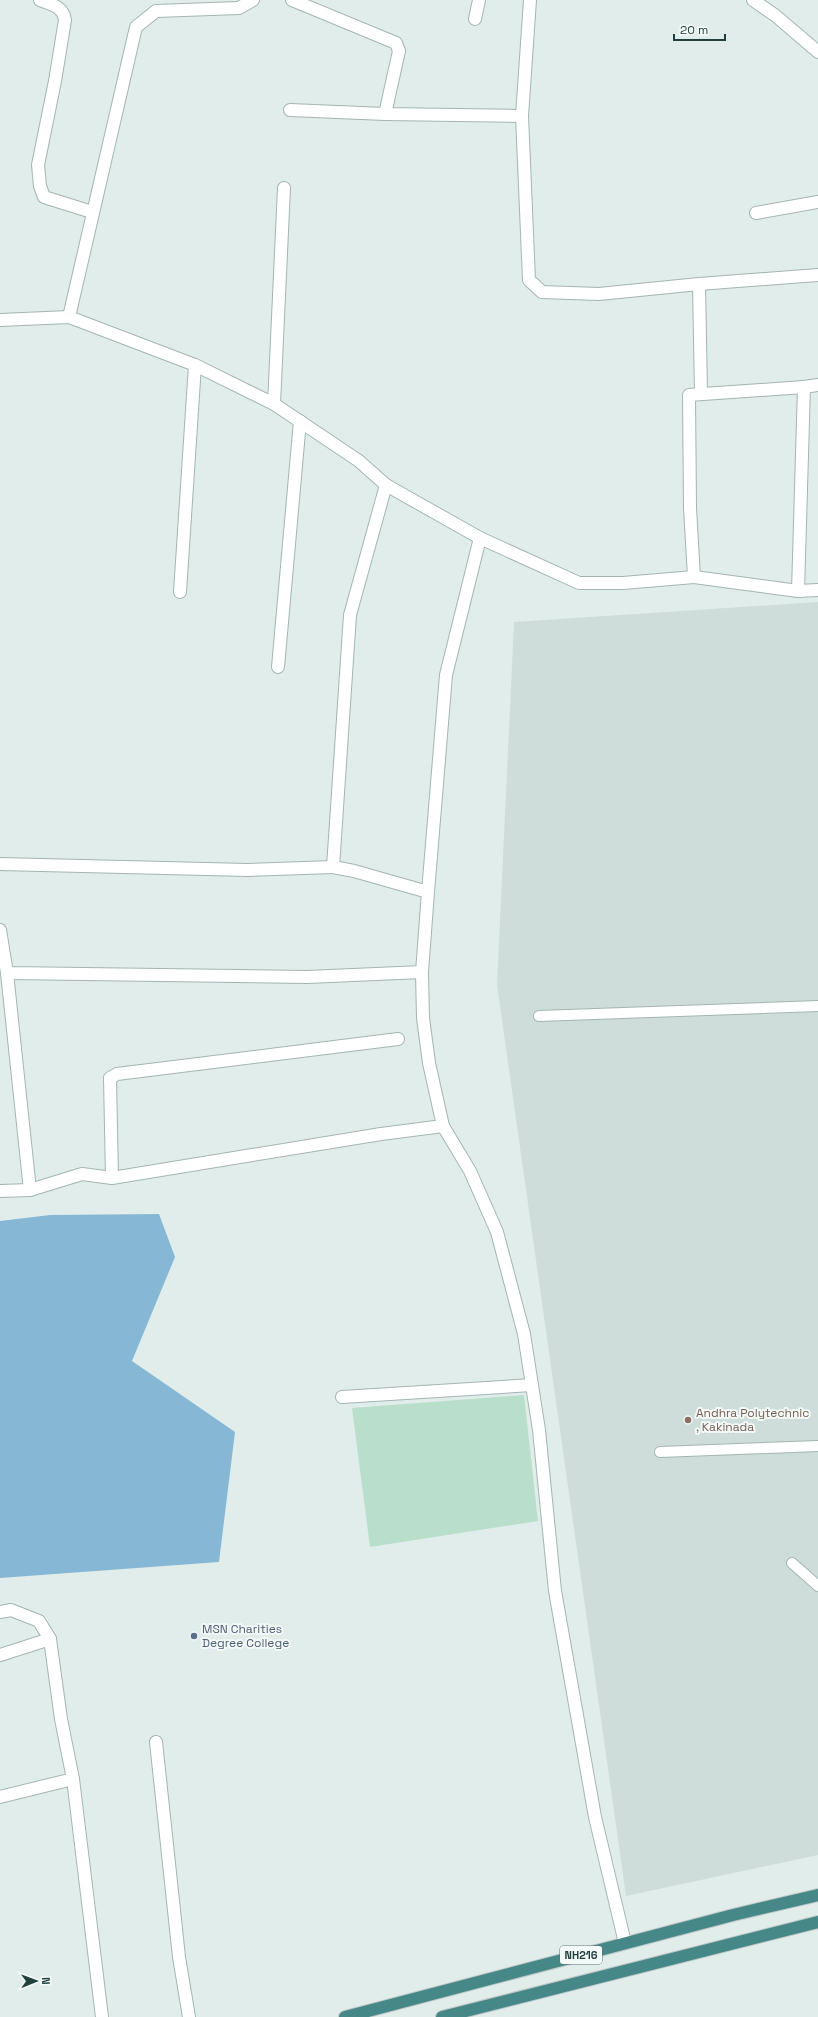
<svg xmlns="http://www.w3.org/2000/svg" width="818" height="2017" font-family="'Space Grotesk',sans-serif">
<style>
.built{fill:#cfddda}
.green{fill:#b9dfcc}
.water{fill:#86b8d5}
.lines{fill:none;stroke-linecap:round;stroke-linejoin:round}
.service-casing{stroke:#a3b5b3;stroke-width:12}
.minor-casing{stroke:#a3b5b3;stroke-width:14}
.trunk-casing{stroke:#c1c9c9;stroke-width:14}
.service{stroke:#fff;stroke-width:10}
.minor{stroke:#fff;stroke-width:12}
.trunk{stroke:#468888;stroke-width:12}
.education-dot{fill:#8d6e63;stroke:#f2f9f7;stroke-width:1.5}
.service-dot{fill:#5c6f8a;stroke:#f2f9f7;stroke-width:1.5}
.labels{text-anchor:middle;stroke-width:4;stroke-linejoin:round;paint-order:stroke}
.shield{fill:#f2f9f7;stroke:#5f7775;stroke-width:1}
.shield-label{font-size:11px;font-weight:bold;fill:#203f3d}
.education-label{font-size:12px;fill:#785e54;stroke:#f2f9f7;text-anchor:start}
.service-label{font-size:12px;fill:#4e5e75;stroke:#f2f9f7;text-anchor:start}
</style>
<rect width="100%" height="100%" fill="#e1edea"/>
<polygon class="built" points="818,602 818,1855 626,1896 497,985 514,622"/>
<polygon class="green" points="524,1395 538,1521 370,1547 352,1408"/>
<polygon class="water" points="159,1214 175,1257 132,1361 235,1432 219,1562 0,1578 0,1221 50,1215"/>
<g class="lines">
<g class="service-casing">
<g id="service">
<polyline points="539,1016 818,1006"/>
<polyline points="660,1452 818,1446"/>
<polyline points="792,1563 818,1586"/>
</g>
</g>
<g class="minor-casing">
<g id="minor">
<path d="M40,0C52,5 63,6 65,20L55,81L38,165L40,186L44,197L92,212"/>
<polyline points="292,0 396,43 399,51 385,114"/>
<polyline points="530,0 522,116 529,280 542,292 599,294 699,284"/>
<polyline points="753,0 776,16 818,52"/>
<polyline points="475,19 479,0"/>
<polyline points="290,110 385,114 522,116"/>
<polyline points="756,213 818,202"/>
<polyline points="69,317 136,27 156,11 239,8 253,0"/>
<polyline points="0,320 69,317 195,365 274,404 359,461 386,485 480,538 579,583 623,583 694,577"/>
<polyline points="818,385 804,387 798,591 818,590"/>
<polyline points="701,394 699,284 818,275"/>
<polyline points="274,404 284,188"/>
<polyline points="386,485 350,615 333,867 354,871 428,892 446,675 480,538"/>
<polyline points="798,591 694,577 690,508 689,395 804,387"/>
<polyline points="180,592 195,365"/>
<polyline points="278,667 300,421"/>
<polyline points="0,864 247,870 333,867"/>
<polyline points="0,930 7,973 307,977 422,972 428,892"/>
<polyline points="7,973 30,1190"/>
<polyline points="443,1126 470,1171 497,1232 524,1334 539,1430 555,1591 595,1817 625,1943"/>
<polyline points="112,1178 110,1078 117,1074 398,1039"/>
<polyline points="0,1191 30,1190 82,1174 112,1178 381,1134 443,1126 429,1063 423,1018 422,972"/>
<polyline points="342,1397 532,1385"/>
<polyline points="0,1612 11,1610 39,1621 50,1639 61,1719 73,1779 102,2017"/>
<polyline points="0,1655 50,1639"/>
<polyline points="156,1742 179,1957 189,2017"/>
<polyline points="0,1797 73,1779"/>
</g>
</g>
<g class="trunk-casing">
<g id="trunk">
<polyline points="345,2017 733,1915 818,1895"/>
<polyline points="442,2017 818,1922"/>
</g>
</g>
<use href="#service" class="service"/>
<use href="#minor" class="minor"/>
<use href="#trunk" class="trunk"/>
</g>
<circle class="education-dot" cx="688" cy="1420" r="4"/>
<circle class="service-dot" cx="194" cy="1636" r="4"/>
<g class="labels">
<rect class="shield" x="560" y="1946" width="42" height="18" rx="3"/>
<g class="shield-label">
<text x="581" y="1959">NH216</text>
</g>
<g class="education-label">
<text x="696" y="1417">Andhra Polytechnic<tspan x="696" dy="14">, Kakinada</tspan></text>
</g>
<g class="service-label">
<text x="202" y="1633">MSN Charities<tspan x="202" dy="14">Degree College</tspan></text>
</g>
</g>
<g transform="translate(36 1981) rotate(89)" stroke="#f2f9f7" stroke-width="3" paint-order="stroke">
<path d="M0-3L7 15L0 10L-7 15Z" fill="#203f3d"/>
<text y="-6" font-size="11" font-weight="bold" text-anchor="middle" fill="#203f3d">N</text>
</g>
<path d="M674 34v6h51v-6" fill="none" stroke="#203f3d" stroke-width="2"/>
<text x="680" y="34" font-size="12" fill="#203f3d" stroke="#f2f9f7" stroke-width="3" paint-order="stroke">20 m</text>
</svg>
